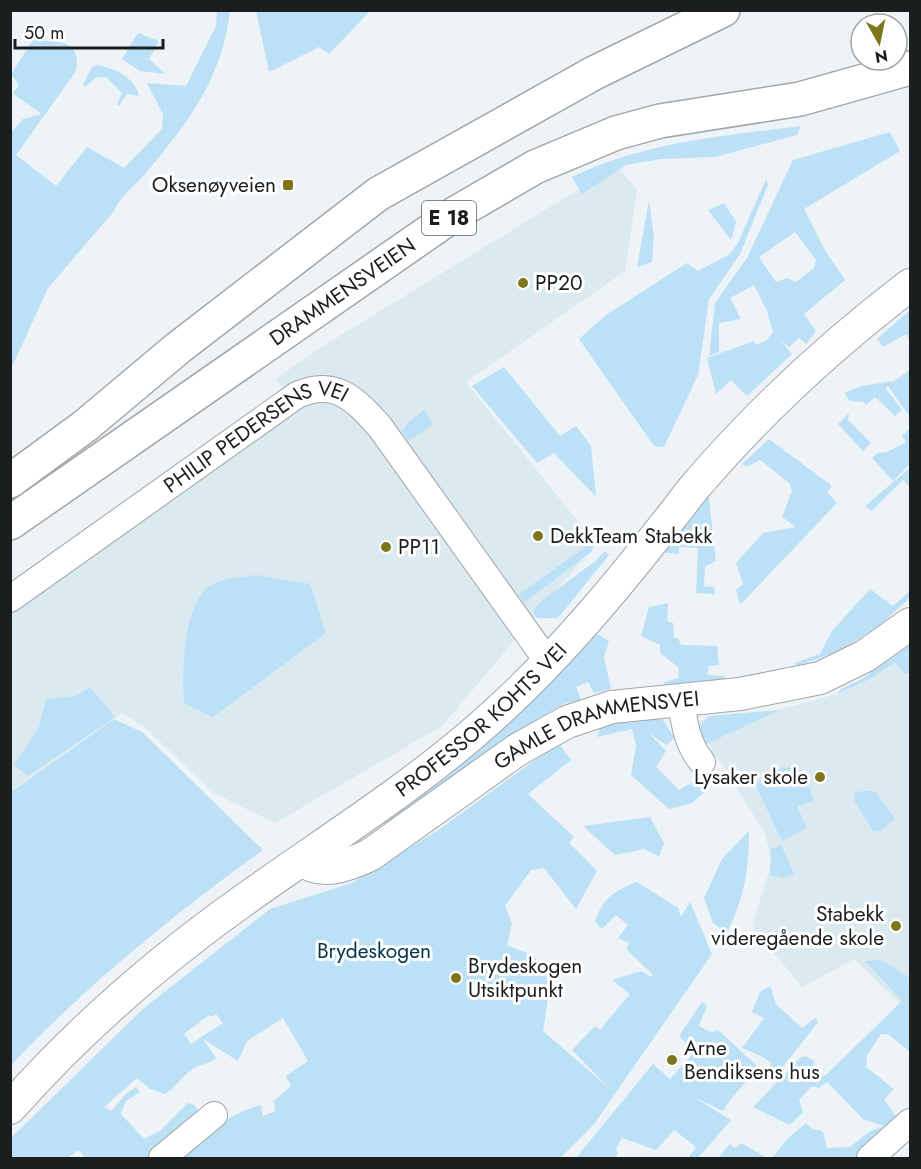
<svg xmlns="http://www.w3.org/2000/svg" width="921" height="1169" font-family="Jost,sans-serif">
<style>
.built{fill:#dbe9f1}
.green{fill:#bce1f7;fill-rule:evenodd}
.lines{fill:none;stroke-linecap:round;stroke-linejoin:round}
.minor-casing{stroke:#a0a6aa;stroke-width:28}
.major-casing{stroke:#a0a6aa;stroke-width:34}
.highway-casing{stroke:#a0a6aa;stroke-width:36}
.minor{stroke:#fff;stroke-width:26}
.major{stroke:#fff;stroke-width:32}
.highway{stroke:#fff;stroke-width:33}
.poi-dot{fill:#7e761b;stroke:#fff;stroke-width:2}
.labels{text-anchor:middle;stroke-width:6;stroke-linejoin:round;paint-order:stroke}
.shield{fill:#fff;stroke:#5f6262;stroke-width:1.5}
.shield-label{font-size:20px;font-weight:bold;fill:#1b1e1f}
.poi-label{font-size:21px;fill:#1b1e1f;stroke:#fff;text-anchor:start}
.street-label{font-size:21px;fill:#1b1e1f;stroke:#fff}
.park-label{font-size:21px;fill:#02354c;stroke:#fff}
</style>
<rect width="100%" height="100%" fill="#edf3f7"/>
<g class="built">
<polygon points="617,166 637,190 625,271 466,382 596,544 442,726 275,823 214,793 147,729 122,713 11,791 11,600 286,390 275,379 328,343"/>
<polygon points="910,651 910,1013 854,959 802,987 752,926 772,862 765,833 694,721 756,716 837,694 870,679"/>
</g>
<g class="green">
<path d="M217,11H230C222,77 191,119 149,169C138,184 121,194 114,211L48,288L11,369V132L23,119L42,114L16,96L13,93L19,85L11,74L33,40C56,42 82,38 76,71L16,155L56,186L87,147L124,168L162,129L163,114L147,83L186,86L216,26Z"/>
<polygon points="256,11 256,10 370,11 329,54 319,47 269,72"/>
<polygon points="138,33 159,41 149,59 165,74 140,71 122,59"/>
<path d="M98,65C115,69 135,77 139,96L127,94L119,106L117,104L122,93L106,77L95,78L85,87L83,85L92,67Z"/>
<path d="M801,126L797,135L715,157L660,159L626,165L582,194L572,177C644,142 723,136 801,126Z"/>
<path d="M890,132L900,151L804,209L826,252L845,280L804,314L816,331L806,344L799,338L789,347L780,340L792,354L747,396L731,380L716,394L707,358L754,341L756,345L767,340L773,332L767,311L754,285L730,298L741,319L719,323V352L709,356L715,303L747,258L793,160ZM795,232L816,260L814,268L796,282L787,278L776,282L759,257Z"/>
<polygon points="766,179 768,185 740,254 709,299 698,375 664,447 654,446 579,339 606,315 687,263 698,271 730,254 738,243"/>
<polygon points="649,200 654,237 652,262 637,267"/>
<polygon points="724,203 736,222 731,240 708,210"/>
<polygon points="910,310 910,340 906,334 883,347 877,339"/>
<polygon points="504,367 560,436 576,426 591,446 596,497 554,453 537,463 472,386"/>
<polygon points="910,370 910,417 888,386 886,389 902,410 895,416 875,397 866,405 863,402 850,401 844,393 862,386 892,381 891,383"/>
<polygon points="424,410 433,424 409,441 402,432 407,423"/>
<polygon points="849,413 848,420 871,443 863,451 838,424"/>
<polygon points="910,428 910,464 893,481 872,458 877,453 887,452 906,442 902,436"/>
<polygon points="769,439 832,486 827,492 837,503 740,605 736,590 743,584 736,563 763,533 796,527 782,517 792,491 789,483 760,460 747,467 742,464"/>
<polygon points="910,468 910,487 903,480 872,511 865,506"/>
<polygon points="708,490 716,561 705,566 704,586 714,587 715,594 696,593 698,548 679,547 679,554 659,552"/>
<polygon points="598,538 591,552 525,602 518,595"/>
<polygon points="605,551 609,555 558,618 536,618 533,611 539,603 594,562"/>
<path d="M256,575L310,584L326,633L213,717L184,703C182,673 182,597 215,583C227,578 243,577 256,575Z"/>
<polygon points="870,589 893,606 910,591 910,598 882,623 844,649 797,666 795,663 820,654 832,631"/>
<polygon points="668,603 667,621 673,623 674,638 678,638 681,645 717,646 719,665 709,666 707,675 725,676 725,679 664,689 664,682 679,678 678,667 660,653 660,645 641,636 649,607"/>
<polygon points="594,632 609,641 604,657 611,689 594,693 588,682 576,687 581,700 563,704 530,724 528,729 367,843 367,838 385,827 382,819 582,649"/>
<polygon points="910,645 910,651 904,655 910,652 910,673 904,673 895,662 870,679 837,694 841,689 863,678"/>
<polygon points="90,687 115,717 28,776 14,765 39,727 46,699 76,696"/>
<polygon points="780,710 704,745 697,731 708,716"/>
<path d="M114,719L142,732L263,850C174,914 87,985 11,1065V792Z"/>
<polygon points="662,719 675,738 666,745 649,733 666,751 656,767 679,790 702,777 709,788 692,803 669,809 631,775 636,746 632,729 597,737 601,726 632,720"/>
<path d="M560,745L571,760L528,794L574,837L569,843L597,871L576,909L544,868L531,870L505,906L512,924L507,945L534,956L550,984L543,1031L609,1088L572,1050L595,1026L600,1030L630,994L612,980L641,971L651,977L653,975L626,949L629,943L618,938L628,925L616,915L602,929L595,922C602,899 615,890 637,882L678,908L681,917L690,902L712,954L594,1124L560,1158H178C204,1135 226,1115 261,1105L263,1116L275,1111L274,1101L291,1086L286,1076L308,1061L283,1018L247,1041L238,1061L203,1039L216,1058C208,1064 197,1065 190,1071C180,1079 175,1088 165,1094L150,1089L137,1078L104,1107L111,1111L126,1094L136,1087L140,1092L126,1101L121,1114L144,1139L161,1130L188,1103L195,1105L202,1120L156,1158H85L79,1150L67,1158H11V1138L144,1008L270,909L352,883L437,831L539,757ZM216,1014L223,1023L191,1044L184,1034L209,1015L211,1017Z"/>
<polygon points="790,767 803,771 814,801 797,806 807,828 782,841 755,784 781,768"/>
<polygon points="869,791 876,792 895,819 878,832 873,831 854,800 855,792"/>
<polygon points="650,817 664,843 659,856 644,849 615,855 583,826"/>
<path d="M749,831C749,871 744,897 727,933L713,923L704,898L722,859Z"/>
<polygon points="781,845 794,874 784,878 770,875 771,849"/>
<polygon points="881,960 910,978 910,1052 888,1034 881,1034 867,1055 866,1067 894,1089 884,1100 899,1120 885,1126 880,1137 858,1158 772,1158 788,1138 806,1123 812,1129 823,1131 827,1148 850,1147 870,1131 884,1126 863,1119 827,1082 819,1088 812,1086 799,1100 803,1112 790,1125 753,1107 801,1057 806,1056 815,1062 808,1072 813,1075 818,1068 823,1077 828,1073 902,1001 865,961"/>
<polygon points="770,986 776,1004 802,1028 815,1018 818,1022 775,1077 766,1071 771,1063 763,1057 742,1048 764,1018 752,1012 760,992"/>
<path d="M702,1002L707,1006L699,1026L712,1033L718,1030L758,1067C746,1084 733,1093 723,1111L693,1097L731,1120L698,1158H688L696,1147L674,1130L656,1150L622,1138L616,1149L618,1153L615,1158H576L653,1064L670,1079L691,1056L690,1048L679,1036Z"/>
<polygon points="741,1143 767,1158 718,1158 730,1144 735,1148"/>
</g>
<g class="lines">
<g class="minor-casing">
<g id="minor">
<path id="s1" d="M10,599L297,395C335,378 355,399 380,427L548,662"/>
<path d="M681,700C684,723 687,744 702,762"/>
<polyline points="162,1158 214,1115"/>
<polyline points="870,1158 910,1122"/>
</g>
</g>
<g class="major-casing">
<g id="major">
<path id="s2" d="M302,860C323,876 348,865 370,855L517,750L567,722L612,707L740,694L820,678L865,656L910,624"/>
<path id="s3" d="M10,1108C80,1029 158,961 244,900C329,839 419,784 496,713C561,654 618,585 672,516C681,505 689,493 699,482C761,410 834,343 910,285"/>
</g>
</g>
<g class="highway-casing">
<g id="highway">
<polyline points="10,481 85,426 178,348 378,194 594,73 723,10"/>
<path id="s4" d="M10,523L456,213L535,167L616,133L660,121L800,99L910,68"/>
</g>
</g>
<use href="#minor" class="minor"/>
<use href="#major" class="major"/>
<use href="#highway" class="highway"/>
</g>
<g class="poi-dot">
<rect x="282" y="179" width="12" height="12" rx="3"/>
<circle cx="523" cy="283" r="6"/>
<circle cx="538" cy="536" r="6"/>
<circle cx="386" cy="547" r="6"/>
<circle cx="820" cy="777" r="6"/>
<circle cx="896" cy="926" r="6"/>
<circle cx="456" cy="978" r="6"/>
<circle cx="672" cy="1060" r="6"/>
</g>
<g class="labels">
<rect class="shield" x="422" y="201" width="54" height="34" rx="4.5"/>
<g class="shield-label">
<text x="449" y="225">E 18</text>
</g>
<g class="poi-label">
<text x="276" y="192" text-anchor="end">Oksenøyveien</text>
<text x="535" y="290">PP20</text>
<text x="550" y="543">DekkTeam Stabekk</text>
<text x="398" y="554">PP11</text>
<text x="808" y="784" text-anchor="end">Lysaker skole</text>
<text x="884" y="921" text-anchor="end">Stabekk<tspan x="884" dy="24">videregående skole</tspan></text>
<text x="468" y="973">Brydeskogen<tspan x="468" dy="24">Utsiktpunkt</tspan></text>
<text x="684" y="1055">Arne<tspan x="684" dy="24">Bendiksens hus</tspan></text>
</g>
<g class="street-label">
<text dy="7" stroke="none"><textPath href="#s4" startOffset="405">DRAMMENSVEIEN</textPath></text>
<text dy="7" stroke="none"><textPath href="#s1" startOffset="298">PHILIP PEDERSENS VEI</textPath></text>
<text dy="7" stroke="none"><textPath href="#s3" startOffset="612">PROFESSOR KOHTS VEI</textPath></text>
<text dy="7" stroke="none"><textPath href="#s2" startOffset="336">GAMLE DRAMMENSVEI</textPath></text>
</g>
<g class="park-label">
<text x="374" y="958">Brydeskogen</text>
</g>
</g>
<rect width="921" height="1169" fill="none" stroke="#1b1e1f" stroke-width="24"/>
<g transform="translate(879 42) rotate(171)"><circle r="28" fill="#ffffff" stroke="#a4a5a5" stroke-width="1.5"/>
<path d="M0-4.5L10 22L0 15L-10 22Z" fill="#7e761b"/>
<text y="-9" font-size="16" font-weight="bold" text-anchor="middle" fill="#1b1e1f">N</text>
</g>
<path d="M15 39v9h148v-9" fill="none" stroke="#1b1e1f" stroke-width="3"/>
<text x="24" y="39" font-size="18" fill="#1b1e1f" stroke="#ffffff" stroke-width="4.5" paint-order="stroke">50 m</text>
</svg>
